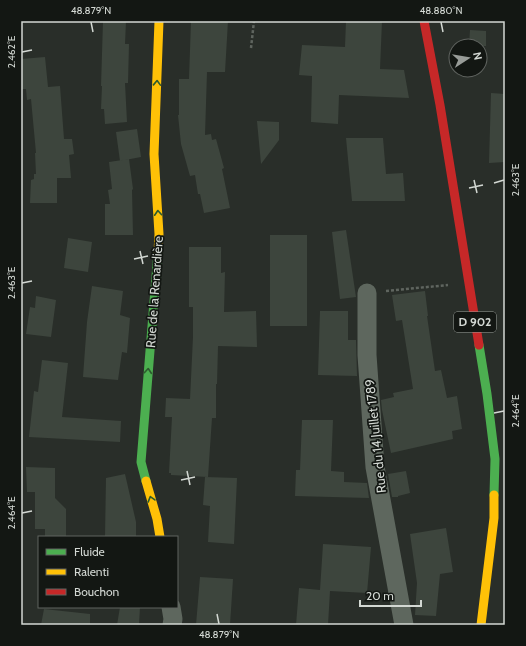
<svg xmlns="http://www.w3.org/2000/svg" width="526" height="646" font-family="Cabin,sans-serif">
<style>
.building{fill:#3d453d}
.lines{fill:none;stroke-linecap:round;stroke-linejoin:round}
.path{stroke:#5f655f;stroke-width:2.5;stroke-dasharray:3 2;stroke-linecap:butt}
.street{stroke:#5e675e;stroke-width:19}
.fast{stroke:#4caf50;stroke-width:9}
.slow{stroke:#ffc107;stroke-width:9}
.jam{stroke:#c62828;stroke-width:9}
.oneway{stroke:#2d5b2e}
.ticks{fill:none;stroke:#d3d8d3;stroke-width:1.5}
.labels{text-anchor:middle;stroke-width:3.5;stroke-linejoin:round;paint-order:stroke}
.shield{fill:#131713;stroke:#999e99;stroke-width:1}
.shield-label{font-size:12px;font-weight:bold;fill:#d3d8d3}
.street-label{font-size:13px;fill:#d3d8d3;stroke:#131713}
.neatline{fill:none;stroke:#d3d8d3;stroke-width:1.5}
.ticks-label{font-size:10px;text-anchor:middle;fill:#d3d8d3}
</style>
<rect width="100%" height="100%" fill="#292e29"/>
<g class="building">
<polygon points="103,21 126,21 125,44 129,44 128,83 125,83 127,122 105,124 104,109 101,109 102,86 101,86"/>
<polygon points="191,21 228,21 225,72 207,72 205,135 211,134 212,140 216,139 224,168 222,169 230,208 204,213 200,194 198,194 195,175 190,176 181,144 178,115 179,115 179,79 189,79"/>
<polygon points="346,21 382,21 380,69 404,70 409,98 339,95 338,124 311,122 312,76 299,75 302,45 345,47"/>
<polygon points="470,30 486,31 486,46 469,46"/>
<polygon points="45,57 48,87 60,86 64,139 72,139 74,154 69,155 71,178 57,178 57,203 30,203 31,180 34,179 34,174 36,174 35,153 36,153 31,99 27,100 26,89 21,89 21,59"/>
<polygon points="491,93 505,94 505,162 489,163"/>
<polygon points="257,121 279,122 279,140 261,164"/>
<polygon points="137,129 141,157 120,161 116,132"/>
<polygon points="346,138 383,138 386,174 403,173 405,201 352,201"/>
<polygon points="129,159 133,189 132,190 133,235 105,235 105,204 110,204 108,190 112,189 109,162"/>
<polygon points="346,230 356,297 340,299 332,232"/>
<rect x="270" y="235" width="37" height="91"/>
<polygon points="68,238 92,242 88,272 64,268"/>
<polygon points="189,247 221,247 221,273 225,272 224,312 256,311 257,347 218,346 217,384 216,384 216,418 212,418 208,477 171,475 171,473 169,473 172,417 165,417 166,398 190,399 193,337 193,307 189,307"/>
<polygon points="92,286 123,291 120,315 130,318 127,353 122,352 118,380 83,377 87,322"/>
<polygon points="425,291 428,316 427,316 435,371 441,370 447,398 457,396 462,429 452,431 453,439 391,453 382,410 381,400 394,397 393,393 413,389 402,320 396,321 392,295"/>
<polygon points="36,296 56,300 51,337 26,334 30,307 35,308"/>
<polygon points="320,311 348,311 348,340 356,340 357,376 318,375"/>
<polygon points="42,360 68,363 62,417 121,421 120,442 29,437 34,391 38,392"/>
<polygon points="302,420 333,420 331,471 344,472 344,482 367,483 369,498 295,496 296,470 300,470"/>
<polygon points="26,467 55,468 55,498 66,509 66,537 45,537 45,529 35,529 35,492 27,492"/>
<polygon points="406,471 410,493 398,496 398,497 392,497 388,474"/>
<polygon points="125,474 136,522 136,537 105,537 106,478"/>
<polygon points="205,477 237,478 234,544 208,542 210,506 203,505"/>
<polygon points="446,528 453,572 440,574 436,616 415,615 417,583 410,534"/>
<polygon points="323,544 371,547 367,593 330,591 328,625 296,625 299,588 320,590"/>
<polygon points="200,577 233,579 230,625 196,625"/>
<polygon points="120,607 140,607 139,625 117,625"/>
<polygon points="44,609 90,614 90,625 41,625"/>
</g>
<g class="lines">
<g class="path">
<polyline points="251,48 254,21"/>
<polyline points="386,291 448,285"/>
</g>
<g class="street">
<polyline points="367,293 367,355 375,467 404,625"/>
<polyline points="171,607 173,619 172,625"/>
</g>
<g class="fast">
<polyline points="479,345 487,394 495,459 494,495"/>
<polyline points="146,481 141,462 158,252"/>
</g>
<g class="slow">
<polyline points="158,252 159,234 154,154 159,21"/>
<polyline points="146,481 157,519 160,537"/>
<polyline points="481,625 494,518 494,495"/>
</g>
<polyline class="jam" points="424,21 440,105 479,345"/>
</g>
<defs><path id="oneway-chevron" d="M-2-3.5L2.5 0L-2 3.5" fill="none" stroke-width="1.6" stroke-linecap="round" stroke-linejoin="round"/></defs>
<g class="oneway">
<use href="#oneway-chevron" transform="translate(157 83) rotate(-88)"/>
<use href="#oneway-chevron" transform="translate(158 213) rotate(-94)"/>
<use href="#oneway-chevron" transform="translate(148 371) rotate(-85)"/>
<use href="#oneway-chevron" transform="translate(151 499) rotate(-106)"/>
</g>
<path class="ticks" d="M91,22L93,32M441,22L443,32M22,52L32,50M474,180L477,193M494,183L504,180M469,188L483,185M140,251L143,264M134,259L148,256M22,283L32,281M494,413L504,411M187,471L190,485M181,480L195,477M22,513L32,511M217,614L219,624"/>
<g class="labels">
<rect class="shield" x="454" y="312" width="42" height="20" rx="3"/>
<g class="shield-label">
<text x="475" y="326">D 902</text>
</g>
<g class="street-label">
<text transform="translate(154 292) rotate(-86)" y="5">Rue de la Renardière</text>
<text transform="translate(375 436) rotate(-96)" y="5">Rue du 14 Juillet 1789</text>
</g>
</g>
<rect width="526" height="646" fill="none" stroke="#131713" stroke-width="44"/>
<rect x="38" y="536" width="140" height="72" fill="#131713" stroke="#606460"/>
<rect x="46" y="549" width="20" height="6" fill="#4caf50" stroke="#606460"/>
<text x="74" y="556" font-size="12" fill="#d3d8d3">Fluide</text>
<rect x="46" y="569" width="20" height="6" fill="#ffc107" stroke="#606460"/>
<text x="74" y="576" font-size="12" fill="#d3d8d3">Ralenti</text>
<rect x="46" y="589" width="20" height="6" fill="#c62828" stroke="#606460"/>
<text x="74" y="596" font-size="12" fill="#d3d8d3">Bouchon</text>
<g transform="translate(468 58) rotate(78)"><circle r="19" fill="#131713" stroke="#606460"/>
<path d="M0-3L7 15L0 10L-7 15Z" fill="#989c98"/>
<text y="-6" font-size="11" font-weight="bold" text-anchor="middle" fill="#d3d8d3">N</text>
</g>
<path d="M360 600v6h61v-6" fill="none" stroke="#d3d8d3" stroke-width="2"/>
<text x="366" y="600" font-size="12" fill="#d3d8d3" stroke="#131713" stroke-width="3" paint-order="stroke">20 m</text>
<rect x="22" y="22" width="482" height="602" class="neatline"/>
<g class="ticks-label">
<text x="91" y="14">48.879°N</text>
<text x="441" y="14">48.880°N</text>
<text transform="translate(11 52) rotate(-90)" y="4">2.462°E</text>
<text transform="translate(515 180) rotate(-90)" y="4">2.463°E</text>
<text transform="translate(11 283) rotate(-90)" y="4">2.463°E</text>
<text transform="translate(515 411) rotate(-90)" y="4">2.464°E</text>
<text transform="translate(11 513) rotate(-90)" y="4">2.464°E</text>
<text x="219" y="638">48.879°N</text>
</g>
</svg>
